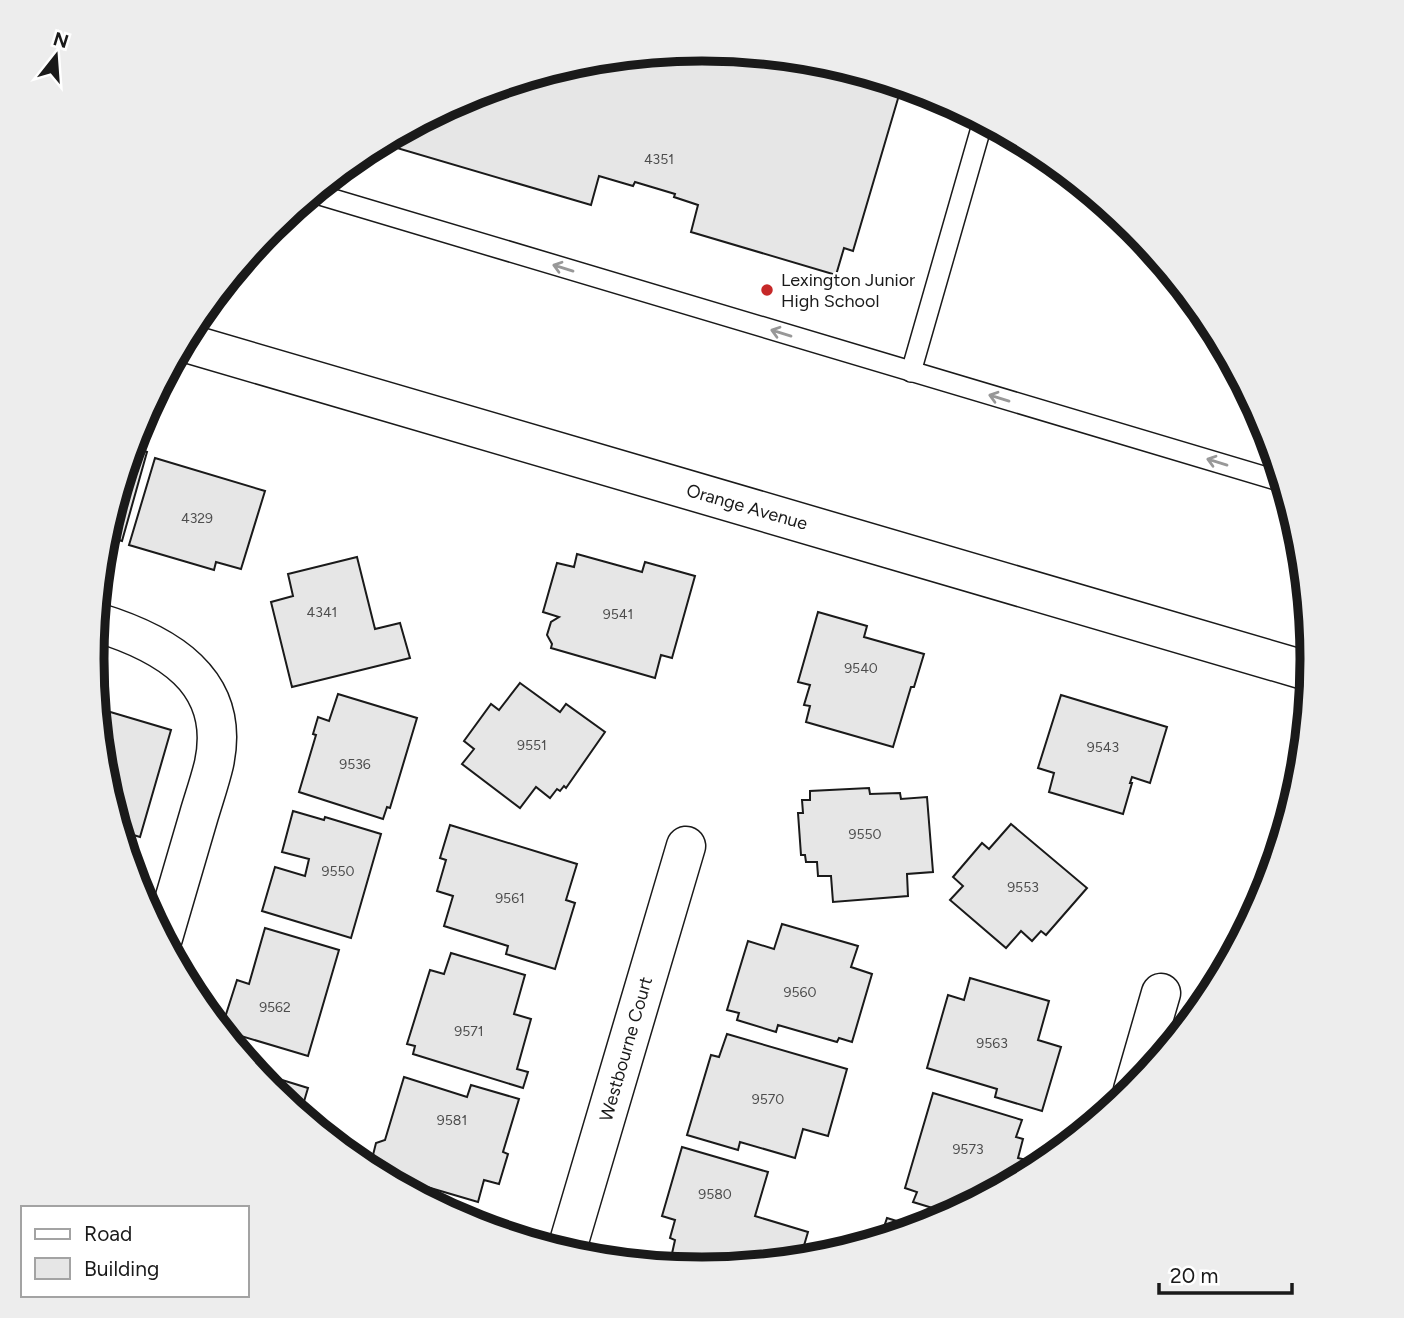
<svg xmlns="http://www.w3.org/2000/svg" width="1404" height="1318" font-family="Figtree,sans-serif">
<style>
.building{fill:#e6e6e6;stroke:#1a1a1a;stroke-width:2}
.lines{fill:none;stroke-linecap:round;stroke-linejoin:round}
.lane-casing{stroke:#1a1a1a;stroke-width:22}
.street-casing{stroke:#1a1a1a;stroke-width:41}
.secondary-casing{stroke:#1a1a1a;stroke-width:41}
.lane{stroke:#fff;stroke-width:19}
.street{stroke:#fff;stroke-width:38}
.secondary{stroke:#fff;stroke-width:38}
.oneway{stroke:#989898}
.poi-dot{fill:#c62828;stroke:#fff;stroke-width:2.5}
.labels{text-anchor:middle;stroke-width:5;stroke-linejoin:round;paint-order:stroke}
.number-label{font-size:14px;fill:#4d4d4d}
.poi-label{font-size:18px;fill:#1a1a1a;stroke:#fff;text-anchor:start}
.street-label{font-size:18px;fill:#1a1a1a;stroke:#fff}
.rim{fill:none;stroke:#1a1a1a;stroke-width:9}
</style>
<rect width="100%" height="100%" fill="#fff"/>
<g class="building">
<polygon points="702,49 821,61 902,85 853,251 844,248 836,275 691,232 698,205 674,197 675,194 635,182 633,186 599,176 591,205 380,143 469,95 583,61"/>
<polygon points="132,447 147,452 122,541 105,536"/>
<polygon points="155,458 265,491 241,569 216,562 214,570 129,545"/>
<polygon points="577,554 642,572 645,562 695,576 672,658 661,655 655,678 551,648 552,644 547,635 551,622 559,617 543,612 557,563 574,567"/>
<polygon points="357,557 375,629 400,623 410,658 292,687 271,602 293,596 288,574"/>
<polygon points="818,612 867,626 864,637 924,654 914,687 911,687 893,747 806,722 810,706 804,705 810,685 798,682"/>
<polygon points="520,683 560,712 566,704 605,732 566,788 564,786 560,791 557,789 550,798 536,787 520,808 462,764 474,749 464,741 491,704 499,710"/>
<polygon points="338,694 417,718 390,808 387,807 383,819 299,792 316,735 313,734 318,717 329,721"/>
<polygon points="1061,695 1167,727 1150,783 1132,777 1130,783 1132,783 1123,814 1049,792 1054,773 1038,768"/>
<polygon points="97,711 106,714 107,711 171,730 140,837 120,831 104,778"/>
<polygon points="869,788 870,794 900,793 901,799 927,797 933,872 907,874 908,896 833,902 831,876 818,876 817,862 806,862 805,855 801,855 798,813 803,813 802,800 810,800 810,791"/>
<polygon points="293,811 324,820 325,817 381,834 351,938 262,911 275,867 305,876 309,859 282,852"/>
<polygon points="1011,824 1087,888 1046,935 1041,931 1032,941 1021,931 1006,948 950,900 963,886 953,877 982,843 989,849"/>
<polygon points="450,825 577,864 566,900 575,903 555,969 506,954 508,946 444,926 453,896 437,891 446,860 440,858"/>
<polygon points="782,924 858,946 851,967 872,974 852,1042 839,1038 837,1042 778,1025 776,1032 737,1020 739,1013 727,1010 748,941 774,949"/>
<polygon points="265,928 339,950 308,1056 221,1030 237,980 249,984"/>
<polygon points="451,953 525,975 514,1014 531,1019 517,1069 528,1072 523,1088 413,1054 415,1046 407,1044 430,970 444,974"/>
<polygon points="970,978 1049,1001 1038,1040 1061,1047 1042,1111 995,1097 997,1089 927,1068 948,995 964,1000"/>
<polygon points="727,1034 847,1069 828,1136 803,1129 795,1158 740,1142 738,1150 687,1135 711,1055 719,1057"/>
<polygon points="256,1072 308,1088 300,1115 270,1090"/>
<polygon points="404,1077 467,1097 471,1085 519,1099 503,1152 508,1154 499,1184 484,1180 478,1202 376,1172 377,1168 372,1159 376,1143 385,1140"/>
<polygon points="933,1093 1022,1120 1016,1137 1023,1139 1018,1158 1031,1161 1028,1173 952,1214 913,1202 917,1192 905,1188"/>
<polygon points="682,1147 768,1172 755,1216 808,1232 800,1259 788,1261 767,1255 764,1263 707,1268 671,1258 675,1240 670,1238 675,1220 662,1216"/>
<polygon points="427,1200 460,1210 458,1217"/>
<polygon points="887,1218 919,1228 880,1239"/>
</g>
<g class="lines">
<g class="lane-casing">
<g id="lane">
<polyline points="313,193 1283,482"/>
<polyline points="911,372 983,121"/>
</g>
</g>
<g class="street-casing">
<g id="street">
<path d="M96,622C165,643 232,680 214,764C210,781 204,798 199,815C187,856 175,897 163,938"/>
<polyline points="1133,1090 1161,993"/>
<polyline points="566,1252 686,846"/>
</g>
</g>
<g class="secondary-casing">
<polyline id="secondary" points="183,342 1311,672"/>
</g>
<use href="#lane" class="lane"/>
<use href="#street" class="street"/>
<use href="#secondary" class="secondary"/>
</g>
<defs><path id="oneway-shaft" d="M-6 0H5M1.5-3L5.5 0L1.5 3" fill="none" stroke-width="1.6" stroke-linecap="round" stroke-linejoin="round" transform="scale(1.75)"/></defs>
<g class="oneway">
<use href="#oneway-shaft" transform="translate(563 268) rotate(-163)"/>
<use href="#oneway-shaft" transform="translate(781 333) rotate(-163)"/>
<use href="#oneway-shaft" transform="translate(999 398) rotate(-163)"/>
<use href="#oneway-shaft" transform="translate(1217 462) rotate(-163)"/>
</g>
<circle class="poi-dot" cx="767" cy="290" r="7"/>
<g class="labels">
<g class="number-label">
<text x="659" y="164">4351</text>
<text x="197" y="523">4329</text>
<text x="322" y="617">4341</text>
<text x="618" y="619">9541</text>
<text x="861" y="673">9540</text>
<text x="532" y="750">9551</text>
<text x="1103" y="752">9543</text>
<text x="355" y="769">9536</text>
<text x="865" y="839">9550</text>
<text x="338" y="876">9550</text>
<text x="1023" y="892">9553</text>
<text x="510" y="903">9561</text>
<text x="800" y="997">9560</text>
<text x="275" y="1012">9562</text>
<text x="469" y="1036">9571</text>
<text x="992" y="1048">9563</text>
<text x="768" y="1104">9570</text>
<text x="452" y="1125">9581</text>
<text x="968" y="1154">9573</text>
<text x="715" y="1199">9580</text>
</g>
<g class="poi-label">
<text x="781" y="286">Lexington Junior<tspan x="781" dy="21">High School</tspan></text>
</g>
<g class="street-label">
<text transform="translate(747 507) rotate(16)" y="6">Orange Avenue</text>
<text transform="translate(626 1049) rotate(-74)" y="6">Westbourne Court</text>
</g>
</g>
<path d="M0 0H1404V1318H0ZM104 659a598 598 0 1 1 1196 0a598 598 0 1 1-1196 0Z" fill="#ededed" fill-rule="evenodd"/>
<path class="rim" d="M104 659a598 598 0 1 1 1196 0a598 598 0 1 1-1196 0Z"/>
<rect x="21" y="1206" width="228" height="91" fill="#ffffff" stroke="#a3a3a3" stroke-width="2"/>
<rect x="35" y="1229" width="35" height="10" fill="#ffffff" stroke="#a3a3a3" stroke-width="2"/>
<text x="84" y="1241" font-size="21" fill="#1a1a1a">Road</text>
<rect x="35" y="1258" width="35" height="21" fill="#e6e6e6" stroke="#a3a3a3" stroke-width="2"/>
<text x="84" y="1276" font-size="21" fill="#1a1a1a">Building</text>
<g transform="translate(56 56) rotate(17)" stroke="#ffffff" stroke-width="5" paint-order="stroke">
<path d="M0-5L12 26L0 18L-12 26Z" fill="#1a1a1a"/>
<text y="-10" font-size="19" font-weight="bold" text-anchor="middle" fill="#1a1a1a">N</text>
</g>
<path d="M1159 1283v10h133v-10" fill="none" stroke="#1a1a1a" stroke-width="3.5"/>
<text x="1170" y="1283" font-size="21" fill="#1a1a1a" stroke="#ffffff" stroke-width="5" paint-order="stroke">20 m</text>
</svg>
